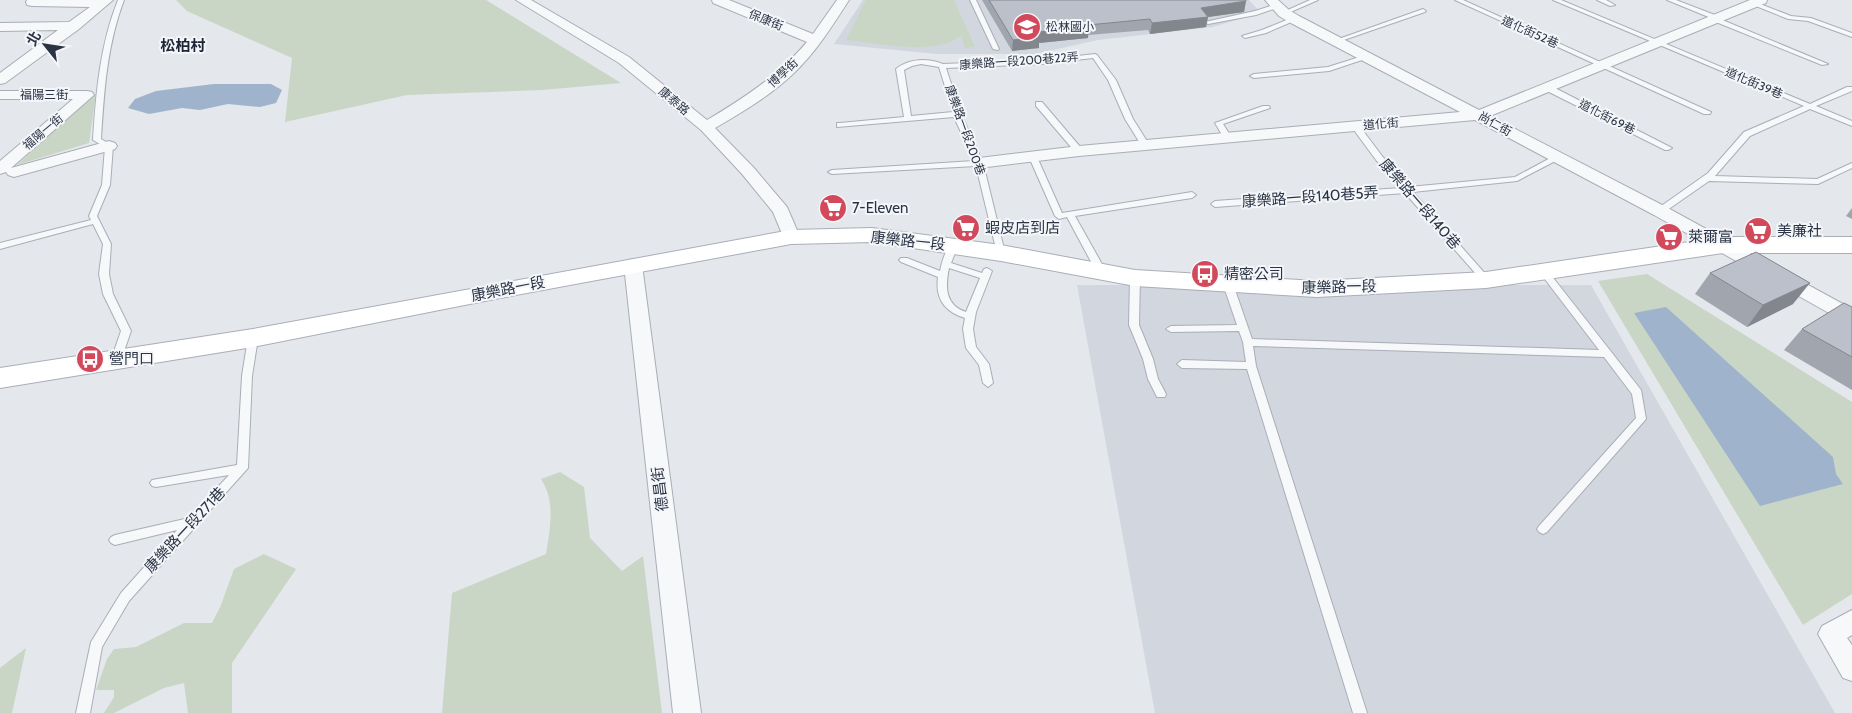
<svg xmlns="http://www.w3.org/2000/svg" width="1852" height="713" font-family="Cabin,'Noto Sans TC',sans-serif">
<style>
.built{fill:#d2d6de}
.green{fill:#c9d6c5}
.water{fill:#9fb4cc}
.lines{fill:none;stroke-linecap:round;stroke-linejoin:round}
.lane-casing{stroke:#a9aeb7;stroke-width:2}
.street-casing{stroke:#a9aeb7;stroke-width:2}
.secondary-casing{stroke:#a9aeb7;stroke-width:2}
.lane{fill:#f7f8fa;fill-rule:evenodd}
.street{fill:#f7f8fa;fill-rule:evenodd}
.secondary{fill:#fff;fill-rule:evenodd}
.wall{fill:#a1a5ae}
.shaded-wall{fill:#83868d}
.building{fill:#bbc0ca;stroke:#83868d}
.labels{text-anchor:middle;stroke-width:4;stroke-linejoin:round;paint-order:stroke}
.far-street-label{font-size:12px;fill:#2b3445;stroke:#f4f6f9}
.far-poi-label{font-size:12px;fill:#2b3445;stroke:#f4f6f9;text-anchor:start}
.far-quarter-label{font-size:15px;font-weight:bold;fill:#1d2536;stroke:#f4f6f9}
.street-label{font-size:15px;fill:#2b3445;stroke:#f4f6f9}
.poi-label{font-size:15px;fill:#2b3445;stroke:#f4f6f9;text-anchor:start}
</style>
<rect width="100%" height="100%" fill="#e4e7ec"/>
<g class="built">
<polygon points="863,0 1249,0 1258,10 1254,15 1212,27 1098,40 1035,54 937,54 834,44"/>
<polygon points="1077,285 1591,285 1835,713 1155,713"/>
</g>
<g class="green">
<polygon points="176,0 486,0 621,83 542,90 407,95 285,122 292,58 187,11"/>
<path d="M866,0H954L975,47L965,48L961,35C939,57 876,43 846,40Z"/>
<polygon points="96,94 89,143 17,165 90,96"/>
<polygon points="1647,274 1852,402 1852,594 1803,625 1598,281"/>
<path d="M560,472L584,487L590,538L622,571L643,556L662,713H442L452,593L546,554C550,529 556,502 541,479Z"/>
<polygon points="264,554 296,569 232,663 232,713 188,713 184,683 164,688 114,713 104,713 114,697 114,690 96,690 107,659 114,649 136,647 184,623 212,623 221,605 234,569"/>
<polygon points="26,648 12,713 0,713 0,668"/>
</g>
<g class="water">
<polygon points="214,84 271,84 282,90 276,103 260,107 228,104 200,110 182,108 149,114 128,108 135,99 156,91"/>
<polygon points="1666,307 1833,457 1836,474 1843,484 1760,506 1634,313"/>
</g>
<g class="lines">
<g class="lane-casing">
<g id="lane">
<path d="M118,0H124C107,45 104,91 101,139L113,146L110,185L97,216L111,244L109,274L113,294L131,331L121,360L116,363L111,360L121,331L103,294L99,274L103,244L93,224L0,249V243L91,220L89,216L102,185L105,147L93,140C96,92 100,45 118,0Z"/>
<polygon points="970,0 976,0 999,49 998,50 993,49"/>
<polygon points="1310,0 1318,0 1286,14 1281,13"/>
<polygon points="1455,0 1463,0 1711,112 1710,114 1704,114"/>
<polygon points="1553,0 1561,0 1810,104 1847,87 1852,87 1852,91 1816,106 1852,121 1852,126 1810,109 1750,136 1715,176 1817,179 1852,163 1852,168 1818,184 1709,181 1663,213 1657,213 1657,209 1708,173 1744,132 1804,106"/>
<polygon points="1597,0 1606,0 1615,5 1610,6"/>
<polygon points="1667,0 1676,0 1720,17 1720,19 1828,64 1822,65 1711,20 1711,18"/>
<polygon points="1751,2 1755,2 1791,16 1811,18 1852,33 1852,37 1808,21 1788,19 1751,4"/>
<polygon points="1277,4 1280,6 1279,7 1256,15 1208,24 1205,22 1255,11"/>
<polygon points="1423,9 1426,11 1425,12 1338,42 1333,41"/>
<polygon points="1294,17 1297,19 1296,20 1266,33 1245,38 1242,36 1262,30"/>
<path d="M1095,54L1097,55L1116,80L1133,119L1150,146L1149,148H1143L1125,119L1108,80L1093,58L1042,64L946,68L961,114L983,163L1005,253L1004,255H998L997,253L976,166L832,174L828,172L832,170L974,161L954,117L837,127V123H840L904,117L896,69C909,58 928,58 943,64L1042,60ZM921,64L939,67L953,112L911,116L904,70L912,66Z"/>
<polygon points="1366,55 1368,56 1368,58 1329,71 1254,78 1250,76 1254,74 1328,67"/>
<polygon points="1543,85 1549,85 1672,148 1668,150 1665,150 1543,89"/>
<polygon points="1036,102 1042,102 1082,149 1082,153 1076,153 1036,106"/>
<polygon points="1263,106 1269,106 1270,108 1223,124 1232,138 1231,140 1225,140 1215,123"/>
<polygon points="1352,124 1358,124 1382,156 1409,187 1515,177 1554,156 1557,156 1561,158 1517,181 1413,192 1489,278 1491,280 1489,282 1483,282 1405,193 1215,207 1211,204 1215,201 1401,188 1376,160 1351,126"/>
<polygon points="1030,155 1036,155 1037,157 1062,213 1192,192 1196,195 1192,198 1075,216 1107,273 1102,276 1097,273 1067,217 1059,219 1055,216 1029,157"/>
<path d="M954,243L958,246L951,263L982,273L984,269L987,268L992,271L976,312L973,329L976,347L989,364L993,383L988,387L983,383L979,365L966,348L963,329L965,318C945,312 935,299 938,277L901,262L899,260L901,258H907L940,271C942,262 945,248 954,243ZM949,268L980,278L966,312C945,305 945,287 949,268Z"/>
<polygon points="1544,269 1547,270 1641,390 1646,419 1547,532 1543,534 1539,532 1537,529 1539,526 1636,418 1632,394 1604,357 1253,346 1256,366 1367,713 1353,713 1247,369 1182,368 1177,364 1182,360 1246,362 1243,342 1239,331 1171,332 1166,329 1171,326 1237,325 1223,284 1228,281 1233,284 1252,339 1599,350 1541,274 1539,272 1541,270"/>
<polygon points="1135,275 1140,278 1139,325 1153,359 1158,379 1166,394 1165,397 1157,397 1148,379 1143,359 1129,325 1130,278"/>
<polygon points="253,335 258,338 252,376 248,468 129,601 102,647 90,713 76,713 91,642 121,593 177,530 115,545 111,543 109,540 111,537 115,535 189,518 229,475 156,487 152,486 150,483 152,480 237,465 242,376 248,338"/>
</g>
</g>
<g class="street-casing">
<g id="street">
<polygon points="27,0 113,0 79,29 5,83 0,84 0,73 58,30 0,31 0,23 69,22 90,7 32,6 27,5 26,2"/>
<path d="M516,0H531L629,57L707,120C744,98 779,75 807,42L713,3L712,0H729L813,34L837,0H849C833,25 816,52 794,73C771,95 743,112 715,128L754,168L787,207L800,237L797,241L791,242L785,241L773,212L742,174L701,130L619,63Z"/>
<polygon points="1265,0 1278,0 1289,10 1299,16 1479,110 1750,0 1767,0 1766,3 1490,116 1666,207 1852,309 1852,323 1845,322 1654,215 1475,120 1079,156 979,168 973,166 971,163 973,160 979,158 1079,146 1460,112 1289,22 1279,16"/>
<polygon points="0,91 87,91 92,92 94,95 11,168 109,141 115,143 117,146 115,149 14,177 8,175 6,172 0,174 0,161 73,99 0,99"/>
<polygon points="633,259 639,261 642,265 701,713 673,713 624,265 627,261"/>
<polygon points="1852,610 1852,635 1847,638 1852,645 1852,681 1843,678 1818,634 1822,626"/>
</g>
</g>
<g class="secondary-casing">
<polygon id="secondary" points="872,228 1001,245 1135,270 1317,281 1486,272 1723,237 1852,237 1852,253 1723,253 1486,288 1317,297 1135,286 1001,261 872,242 791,244 495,299 253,347 0,388 0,368 253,329 791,230"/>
</g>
<use href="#lane" class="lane"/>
<use href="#street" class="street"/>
<use href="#secondary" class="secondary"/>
</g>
<g class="wall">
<polygon points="982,0 1246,0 1246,1 1244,12 1208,17 1206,27 1150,34 1148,30 1088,35 1088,38 1039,43 1039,48 1012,51"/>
<polygon points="1852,208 1852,219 1846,216"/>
<polygon points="1710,273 1793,304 1747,327 1695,294"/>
<polygon points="1852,307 1852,390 1784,350 1802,329"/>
</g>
<g class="shaded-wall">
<polygon points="1246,1 1244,12 1208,17 1206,27 1150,34 1152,23 1201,8"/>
<polygon points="1089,27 1088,38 1039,43 1039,48 1012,51 1013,40 1038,32"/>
<polygon points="1810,283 1793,304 1747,327 1763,305"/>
</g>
<g class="building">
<polygon points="989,0 1246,0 1246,1 1201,8 1208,17 1152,23 1150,19 1088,25 1089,27 1038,32 1039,37 1013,40"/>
<polygon points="1756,252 1810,283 1763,305 1710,273"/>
<polygon points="1844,303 1852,307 1852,357 1802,329"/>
</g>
<defs>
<g id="school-disc" transform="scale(1.4375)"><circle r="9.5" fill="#d1495b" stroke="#f4f6f9"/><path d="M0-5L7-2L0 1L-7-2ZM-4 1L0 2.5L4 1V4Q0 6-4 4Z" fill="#fff"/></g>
<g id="supermarket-disc" transform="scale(1.4375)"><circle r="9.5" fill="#d1495b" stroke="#f4f6f9"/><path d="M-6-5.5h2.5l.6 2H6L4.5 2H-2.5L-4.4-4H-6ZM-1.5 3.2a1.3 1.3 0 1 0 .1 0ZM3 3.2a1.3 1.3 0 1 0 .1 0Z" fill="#fff"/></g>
<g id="bus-disc" transform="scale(1.4375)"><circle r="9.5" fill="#d1495b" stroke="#f4f6f9"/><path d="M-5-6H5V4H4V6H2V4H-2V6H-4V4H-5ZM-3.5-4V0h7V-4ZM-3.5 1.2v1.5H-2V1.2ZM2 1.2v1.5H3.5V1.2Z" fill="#fff"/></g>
</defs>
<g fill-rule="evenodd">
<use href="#school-disc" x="1027" y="27"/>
<use href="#supermarket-disc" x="833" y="208"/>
<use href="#supermarket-disc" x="966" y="228"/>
<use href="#supermarket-disc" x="1758" y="231"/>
<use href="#supermarket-disc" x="1669" y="237"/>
<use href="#bus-disc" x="1205" y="274"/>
<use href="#bus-disc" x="90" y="359"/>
</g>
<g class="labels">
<g class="far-street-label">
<text transform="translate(766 20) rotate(22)" y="4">保康街</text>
<text transform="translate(1530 32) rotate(24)" y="4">道化街52巷</text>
<text transform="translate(1019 61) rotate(-4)" y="4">康樂路一段200巷22弄</text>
<text transform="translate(783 73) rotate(-43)" y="4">博學街</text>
<text transform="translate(1754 83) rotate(23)" y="4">道化街39巷</text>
<text x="44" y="99">福陽三街</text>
<text transform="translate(674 101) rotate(40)" y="4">康泰路</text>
<text transform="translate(1607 117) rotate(27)" y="4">道化街69巷</text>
<text transform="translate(1381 124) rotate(-5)" y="4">道化街</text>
<text transform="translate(1495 124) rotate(29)" y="4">尚仁街</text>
<text transform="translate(965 130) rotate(70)" y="4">康樂路一段200巷</text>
<text transform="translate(43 132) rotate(-40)" y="4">福陽一街</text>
</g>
<g class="far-poi-label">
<text x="1046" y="31">松林國小</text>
</g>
<g class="far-quarter-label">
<text x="183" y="51">松柏村</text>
</g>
<g class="street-label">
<text transform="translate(1310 197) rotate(-4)" y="5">康樂路一段140巷5弄</text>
<text transform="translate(1420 204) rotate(49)" y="5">康樂路一段140巷</text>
<text transform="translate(908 241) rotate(6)" y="5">康樂路一段</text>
<text transform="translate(1339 287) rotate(-1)" y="5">康樂路一段</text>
<text transform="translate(508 289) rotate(-11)" y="5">康樂路一段</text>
<text transform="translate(660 489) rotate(-97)" y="5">德昌街</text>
<text transform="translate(185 530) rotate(-47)" y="5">康樂路一段271巷</text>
</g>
<g class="poi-label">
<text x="852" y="213">7-Eleven</text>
<text x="985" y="233">蝦皮店到店</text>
<text x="1777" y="236">美廉社</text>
<text x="1688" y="242">萊爾富</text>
<text x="1224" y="279">精密公司</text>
<text x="109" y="364">營門口</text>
</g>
</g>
<g transform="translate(45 45) rotate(300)" stroke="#f4f6f9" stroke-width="4" paint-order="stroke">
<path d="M0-4L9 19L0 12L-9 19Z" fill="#2b3445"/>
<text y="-8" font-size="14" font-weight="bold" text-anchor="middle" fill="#2b3445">北</text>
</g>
</svg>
